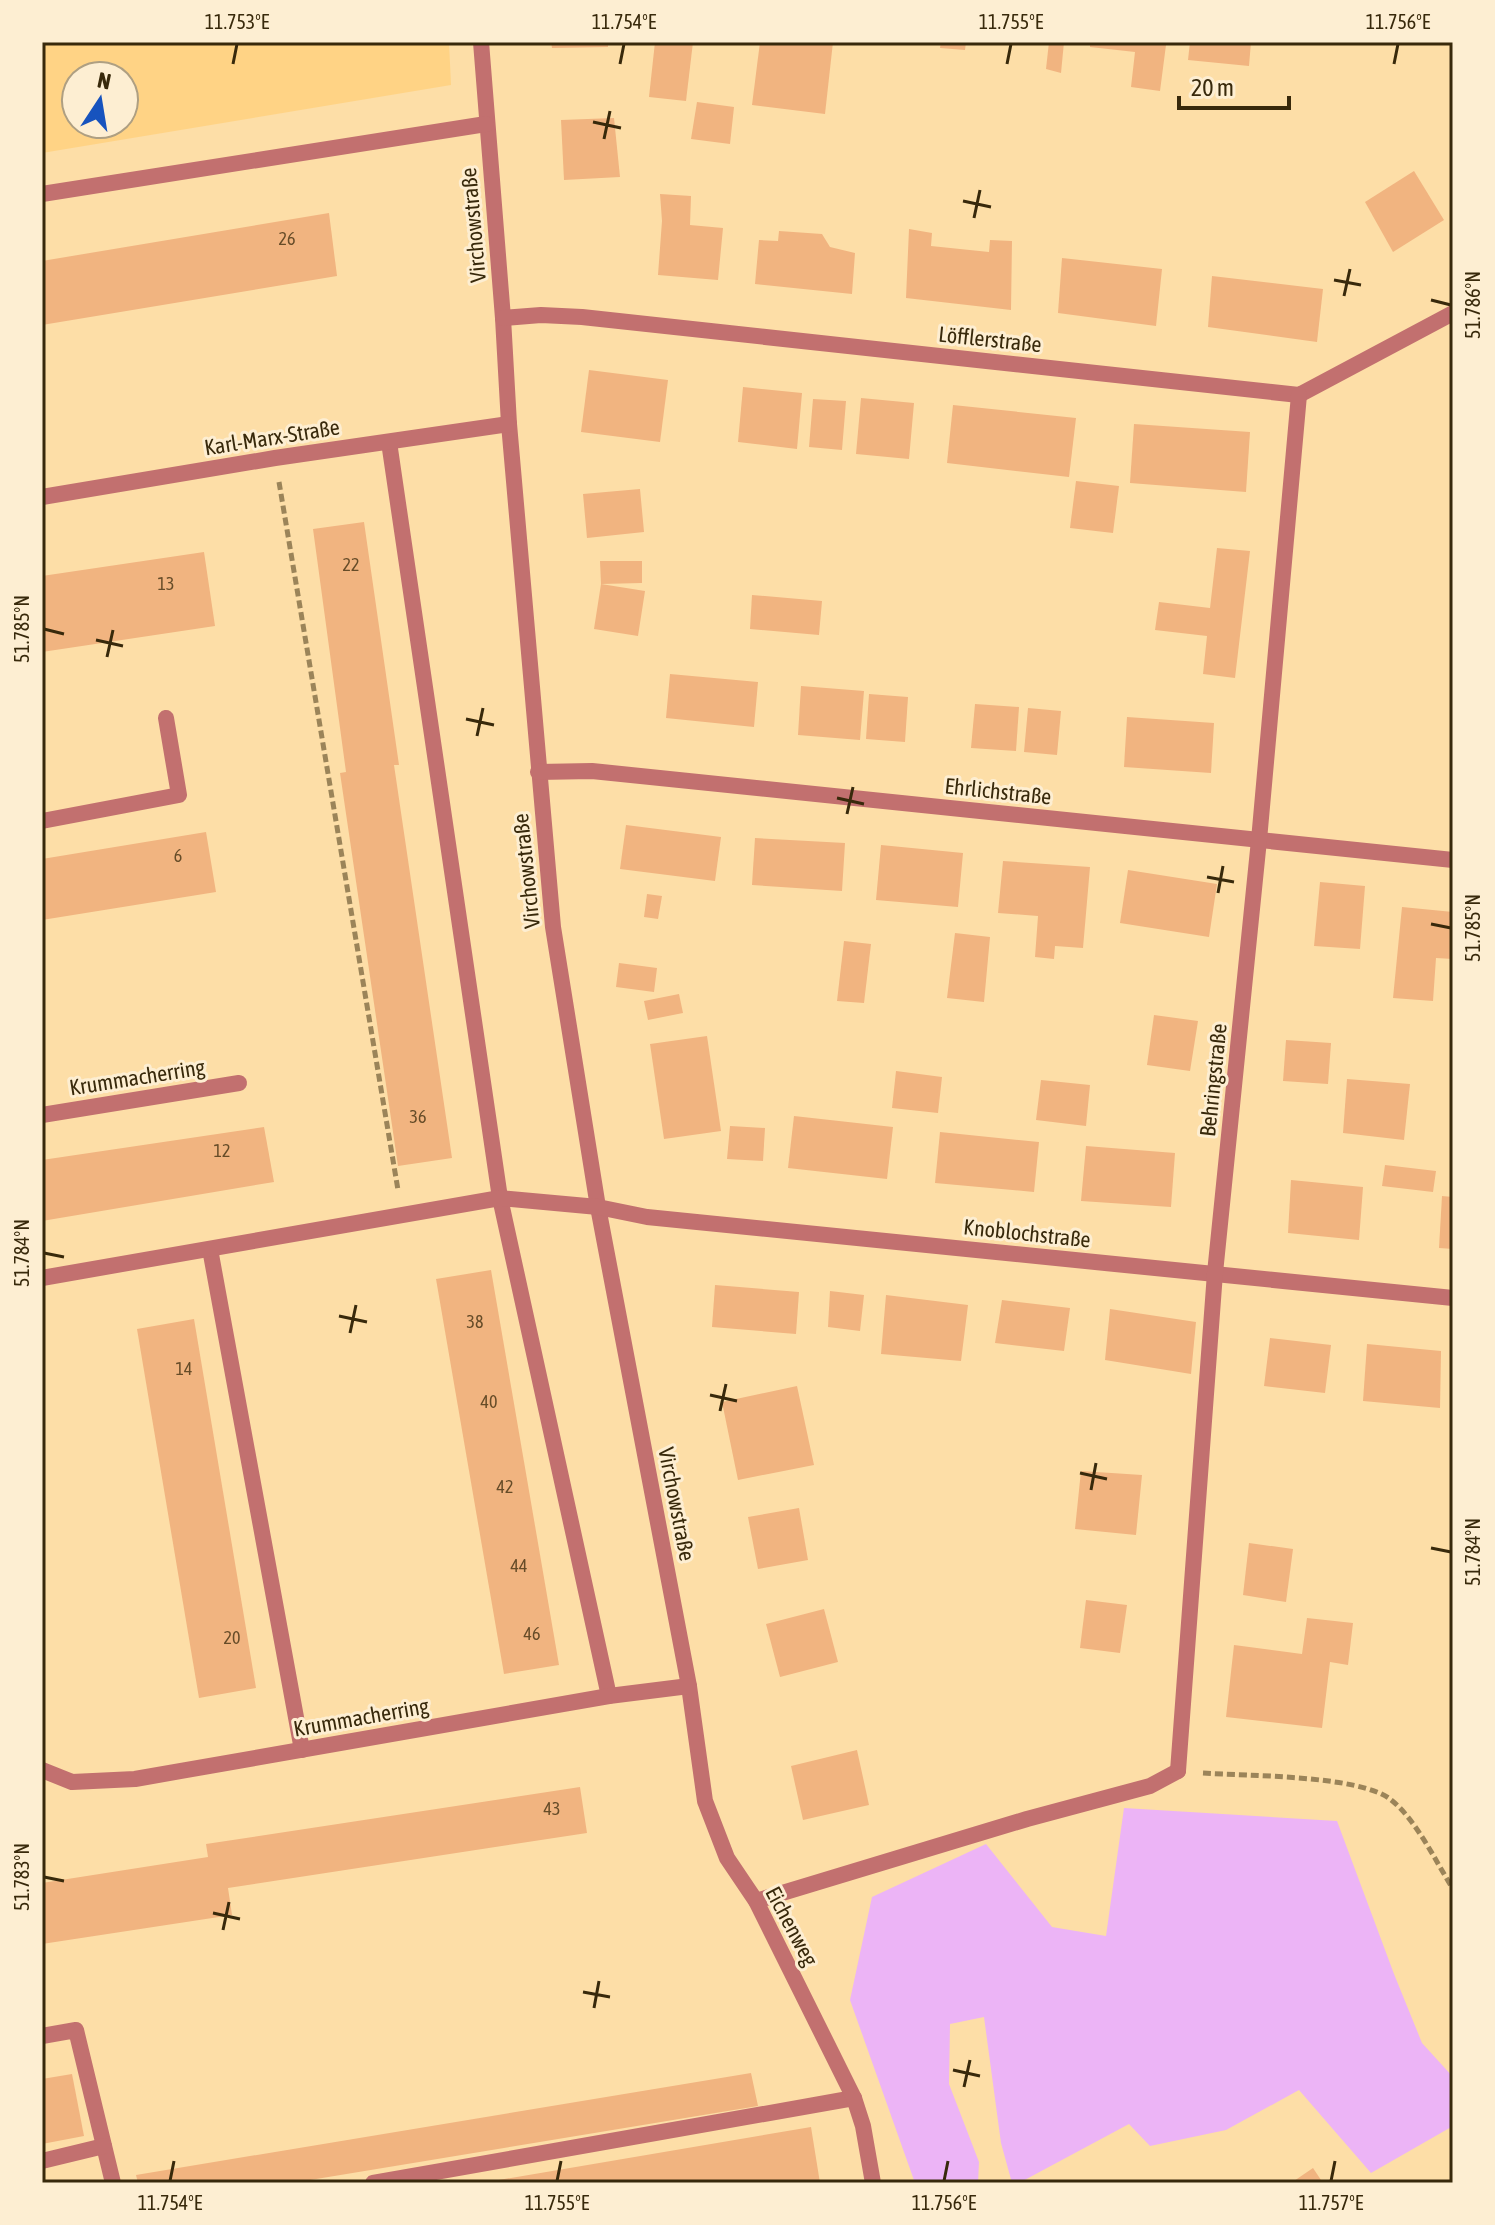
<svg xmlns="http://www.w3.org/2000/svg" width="1495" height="2225" font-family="'Asap Condensed',sans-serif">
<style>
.built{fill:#ffd385;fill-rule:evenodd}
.green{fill:#ecb4f6}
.building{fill:#f1b480}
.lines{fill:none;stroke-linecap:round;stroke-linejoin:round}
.path{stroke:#9b8459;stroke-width:5;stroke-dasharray:8 4;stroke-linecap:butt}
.service{stroke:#c2706f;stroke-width:16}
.minor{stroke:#c2706f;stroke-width:16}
.ticks{fill:none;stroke:#38290b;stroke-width:3}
.labels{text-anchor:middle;stroke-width:6;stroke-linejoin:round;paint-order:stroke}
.number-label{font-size:18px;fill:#664c28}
.street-label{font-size:22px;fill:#38290b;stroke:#fdeed2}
.neatline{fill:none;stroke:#38290b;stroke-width:3}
.ticks-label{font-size:20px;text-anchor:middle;fill:#38290b}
</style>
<rect width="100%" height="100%" fill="#fddea7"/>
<path class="built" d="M42,42H449L451,85L42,153ZM76,76H124V124H76Z"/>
<polygon class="green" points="1124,1808 1337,1821 1394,1974 1422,2043 1453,2077 1453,2126 1371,2173 1299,2090 1226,2130 1150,2146 1129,2124 1019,2183 1012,2183 1001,2143 984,2017 950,2024 949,2084 979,2162 978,2183 915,2183 850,2000 872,1897 986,1844 1052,1927 1106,1936"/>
<g class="building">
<polygon points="551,42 608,42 608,47 552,48"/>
<polygon points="655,42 693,42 686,101 649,97"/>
<polygon points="760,42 833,42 825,114 752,105"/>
<polygon points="941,42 966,42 965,50 940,48"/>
<polygon points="1049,42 1064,42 1061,73 1046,69"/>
<polygon points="1090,42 1151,42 1166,45 1160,91 1131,87 1135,52 1090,47"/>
<polygon points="1190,42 1251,42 1249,66 1188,60"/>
<polygon points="697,102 734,107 730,144 691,139"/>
<polygon points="614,118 620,177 564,180 561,120"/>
<polygon points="1414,171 1444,220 1393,252 1365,202"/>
<polygon points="660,194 691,196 690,225 723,228 718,280 658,275 662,221"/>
<polygon points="329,213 337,276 42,325 42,261"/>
<polygon points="909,229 932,233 931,246 989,252 990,240 1012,241 1011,310 906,298"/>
<polygon points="779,231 822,234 830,247 855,253 852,294 755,284 759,240 778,241"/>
<polygon points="1062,258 1162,269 1156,326 1058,313"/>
<polygon points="1212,276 1323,289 1317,342 1208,327"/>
<polygon points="589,370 668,380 660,442 581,432"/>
<polygon points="743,387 802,393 797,449 738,442"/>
<polygon points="861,398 914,403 909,459 856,454"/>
<polygon points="813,399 846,401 842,450 809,447"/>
<polygon points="953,405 1076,418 1069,477 947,463"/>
<polygon points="1134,424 1250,432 1246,492 1130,483"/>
<polygon points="1076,481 1119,486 1113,533 1070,528"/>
<polygon points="640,489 644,532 587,538 583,494"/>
<polygon points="364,522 399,765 394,765 452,1158 398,1166 340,773 346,772 313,529"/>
<polygon points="1217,548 1250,551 1235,678 1203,674 1207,636 1155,630 1159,602 1210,608"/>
<polygon points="204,552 215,626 42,652 42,576"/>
<polygon points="600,561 642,561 642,583 601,584"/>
<polygon points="601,584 645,591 638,636 594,629"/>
<polygon points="752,595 822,601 819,635 750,629"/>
<polygon points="670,674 758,682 754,727 666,718"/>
<polygon points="801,686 864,691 860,740 798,735"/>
<polygon points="869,694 908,697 905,742 866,739"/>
<polygon points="975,704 1019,707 1016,751 971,748"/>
<polygon points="1028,708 1061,711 1057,755 1024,752"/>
<polygon points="1127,717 1214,723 1211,773 1124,767"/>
<polygon points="626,825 721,837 715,881 620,869"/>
<polygon points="206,832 216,892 42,920 42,859"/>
<polygon points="755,838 845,843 842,891 752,885"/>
<polygon points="881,845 963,853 958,907 876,900"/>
<polygon points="1003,861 1090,867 1083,948 1055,946 1054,959 1035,957 1038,916 998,913"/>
<polygon points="1128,870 1217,884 1209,937 1120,923"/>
<polygon points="1320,882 1365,886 1360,949 1314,946"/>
<polygon points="647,894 662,896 658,919 644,917"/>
<polygon points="1402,907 1453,912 1453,959 1436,958 1433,1001 1393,998"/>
<polygon points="955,933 990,937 984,1002 947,998"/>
<polygon points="844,941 871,944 864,1003 837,1001"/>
<polygon points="619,963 657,968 654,992 616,987"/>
<polygon points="679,994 683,1013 648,1020 644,1001"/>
<polygon points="1154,1015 1198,1021 1190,1071 1147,1065"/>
<polygon points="707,1036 721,1131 664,1139 650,1044"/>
<polygon points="1286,1040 1331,1043 1328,1084 1283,1081"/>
<polygon points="896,1071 942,1077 938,1113 892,1108"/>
<polygon points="1347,1079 1410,1084 1404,1140 1343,1133"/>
<polygon points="1041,1080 1090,1085 1086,1126 1036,1120"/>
<polygon points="794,1116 893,1127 887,1179 788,1168"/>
<polygon points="730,1126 765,1128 763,1161 727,1159"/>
<polygon points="264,1127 274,1182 42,1221 42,1160"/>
<polygon points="940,1132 1039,1142 1034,1192 935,1183"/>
<polygon points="1086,1146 1175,1153 1171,1207 1081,1201"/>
<polygon points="1385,1165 1436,1171 1433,1192 1382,1186"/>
<polygon points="1291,1180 1363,1187 1359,1240 1288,1233"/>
<polygon points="1442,1196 1453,1197 1453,1249 1439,1248"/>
<polygon points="491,1270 559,1665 504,1674 436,1279"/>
<polygon points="715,1285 799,1292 796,1334 712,1327"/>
<polygon points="830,1291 864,1295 860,1331 828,1327"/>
<polygon points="886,1295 968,1305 961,1361 881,1354"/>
<polygon points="1002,1300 1070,1308 1064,1351 995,1343"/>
<polygon points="1110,1309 1196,1322 1191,1374 1105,1360"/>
<polygon points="194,1319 256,1688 199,1698 137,1329"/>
<polygon points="1270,1338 1331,1345 1325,1393 1264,1386"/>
<polygon points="1367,1344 1441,1351 1440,1408 1363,1401"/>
<polygon points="797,1386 814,1465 738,1480 722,1402"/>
<polygon points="1081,1471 1142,1475 1136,1535 1075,1529"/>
<polygon points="799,1508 808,1560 758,1569 748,1517"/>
<polygon points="1249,1543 1293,1549 1286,1602 1243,1595"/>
<polygon points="1086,1600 1127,1605 1120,1653 1080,1648"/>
<polygon points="824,1609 838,1662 780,1677 766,1624"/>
<polygon points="1307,1618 1353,1623 1348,1665 1330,1662 1322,1728 1226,1717 1234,1645 1302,1654"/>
<polygon points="857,1750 869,1805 803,1820 791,1766"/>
<polygon points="580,1787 587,1833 228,1888 232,1915 42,1944 42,1883 208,1857 206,1844"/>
<polygon points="751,2073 758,2106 292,2183 138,2183 136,2175"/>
<polygon points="72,2074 84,2136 42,2144 42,2079"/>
<polygon points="811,2127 820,2183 494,2183 493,2181"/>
<polygon points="1313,2168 1323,2183 1291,2183"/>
</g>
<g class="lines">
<g class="path">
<polyline points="279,482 398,1190"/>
<path d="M1203,1773C1247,1776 1358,1775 1390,1799C1416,1819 1436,1862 1453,1889"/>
</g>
<g class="service">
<polyline points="389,442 500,1198 609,1696"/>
<polyline points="42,821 179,795 166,718"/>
<polyline points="42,1115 239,1083"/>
<polyline points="210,1249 302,1750"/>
<polyline points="756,1901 1027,1819 1150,1786 1178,1771"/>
<polyline points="42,2036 76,2030 113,2183"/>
<polyline points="42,2161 104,2146"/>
<polyline points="373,2183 854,2098"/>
</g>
<g class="minor">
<polyline points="481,42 503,318 509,424 553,927 598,1207 689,1686 705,1801 727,1858 756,1901 854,2098 863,2126 873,2183"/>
<polyline points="42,194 486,124"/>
<polyline points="503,318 541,315 582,317 1299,395 1453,313"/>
<polyline points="42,497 275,458 509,424"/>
<polyline points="538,772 592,771 1453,860"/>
<polyline points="42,1278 500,1198 598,1207 647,1217 1453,1298"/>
<polyline points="42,1770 72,1782 135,1779 609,1696 689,1686"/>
<polyline points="1178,1771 1215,1273 1259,840 1299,395"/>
</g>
</g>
<path class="ticks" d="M233,64L237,44M620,64L624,44M1007,64L1011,44M1394,64L1398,44M593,122L621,128M604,139L610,111M963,201L991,207M974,218L980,190M1334,280L1361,285M1344,296L1350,269M1431,300L1451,305M44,629L64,634M96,640L123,646M107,657L113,630M466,719L494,725M477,736L483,708M837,798L864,804M847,814L853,787M1207,877L1234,882M1218,893L1223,866M1431,924L1451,928M44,1253L64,1257M339,1316L367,1322M350,1333L356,1305M710,1395L737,1401M720,1411L726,1384M1080,1473L1107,1479M1091,1490L1096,1463M1431,1548L1451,1552M44,1877L64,1881M213,1913L240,1919M223,1930L229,1902M583,1992L610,1997M594,2008L599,1981M953,2070L980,2076M964,2087L970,2060M170,2181L174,2161M557,2181L561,2161M944,2181L948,2161M1331,2181L1335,2161"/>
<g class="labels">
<g class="number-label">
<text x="287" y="245">26</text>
<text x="351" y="571">22</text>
<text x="166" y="590">13</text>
<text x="178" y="862">6</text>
<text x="418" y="1123">36</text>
<text x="222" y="1157">12</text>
<text x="475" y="1328">38</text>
<text x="184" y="1375">14</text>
<text x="489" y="1408">40</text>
<text x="505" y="1493">42</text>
<text x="519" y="1572">44</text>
<text x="532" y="1640">46</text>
<text x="232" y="1644">20</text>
<text x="552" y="1815">43</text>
</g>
<g class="street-label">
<text transform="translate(473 225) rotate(-95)" y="8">Virchowstraße</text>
<text transform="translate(990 339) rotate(6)" y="8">Löfflerstraße</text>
<text transform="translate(272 437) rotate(-9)" y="8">Karl-Marx-Straße</text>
<text transform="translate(998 791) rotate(6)" y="8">Ehrlichstraße</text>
<text transform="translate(526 871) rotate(-96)" y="8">Virchowstraße</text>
<text transform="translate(137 1077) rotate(-9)" y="8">Krummacherring</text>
<text transform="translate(1213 1080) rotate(-84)" y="8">Behringstraße</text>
<text transform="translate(1027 1233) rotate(6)" y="8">Knoblochstraße</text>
<text transform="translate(677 1504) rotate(79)" y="8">Virchowstraße</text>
<text transform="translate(361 1717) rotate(-10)" y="8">Krummacherring</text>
<text transform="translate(792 1926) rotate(62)" y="8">Eichenweg</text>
</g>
</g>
<rect width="1495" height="2225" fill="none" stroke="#fdeed2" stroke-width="88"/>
<g transform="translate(100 100) rotate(12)"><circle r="38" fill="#fdeed2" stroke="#ae9f82" stroke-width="2"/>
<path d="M0-6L14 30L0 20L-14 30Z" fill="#1753be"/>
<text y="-12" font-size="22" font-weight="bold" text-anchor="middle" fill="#38290b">N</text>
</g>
<path d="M1179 96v12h110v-12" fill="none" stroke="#38290b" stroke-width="4"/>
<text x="1191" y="96" font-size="24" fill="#38290b" stroke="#fdeed2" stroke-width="6" paint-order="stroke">20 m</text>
<rect x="44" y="44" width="1407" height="2137" class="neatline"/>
<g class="ticks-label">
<text x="237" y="29">11.753°E</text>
<text x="624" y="29">11.754°E</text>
<text x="1011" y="29">11.755°E</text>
<text x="1398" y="29">11.756°E</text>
<text transform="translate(1473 305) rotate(-90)" y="7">51.786°N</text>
<text transform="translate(22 629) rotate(-90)" y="7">51.785°N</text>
<text transform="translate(1473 928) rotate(-90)" y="7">51.785°N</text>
<text transform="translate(22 1253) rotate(-90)" y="7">51.784°N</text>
<text transform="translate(1473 1552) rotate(-90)" y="7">51.784°N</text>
<text transform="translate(22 1877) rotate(-90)" y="7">51.783°N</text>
<text x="170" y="2210">11.754°E</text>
<text x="557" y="2210">11.755°E</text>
<text x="944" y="2210">11.756°E</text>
<text x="1331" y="2210">11.757°E</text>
</g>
</svg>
